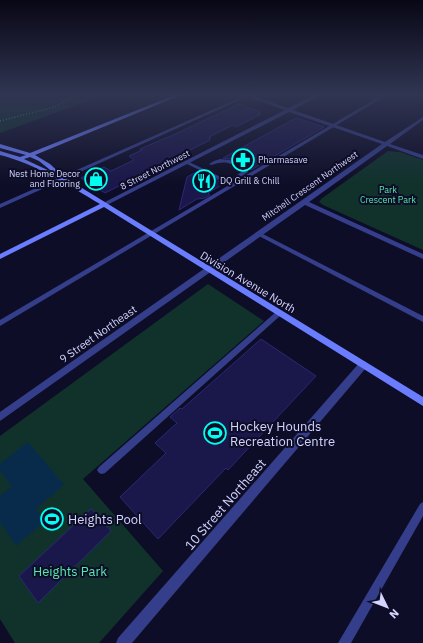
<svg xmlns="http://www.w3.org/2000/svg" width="423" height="643" font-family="'IBM Plex Sans',sans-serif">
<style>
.green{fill:#10322b}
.water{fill:#082b4b}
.building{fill:#1a174a;stroke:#2b2878}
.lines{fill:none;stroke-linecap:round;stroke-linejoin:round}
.path{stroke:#25c1a0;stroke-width:1.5;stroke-dasharray:1 2;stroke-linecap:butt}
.lane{fill:#343e8a;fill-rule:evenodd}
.street{fill:#343e8a;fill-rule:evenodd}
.secondary{fill:#6a7dff;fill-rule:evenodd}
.labels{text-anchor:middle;stroke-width:4;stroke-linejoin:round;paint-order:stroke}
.far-poi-label{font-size:9px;fill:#d3d5ff;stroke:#0e0d27;text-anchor:start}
.far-street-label{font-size:9px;fill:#d3d5ff;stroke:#0e0d27}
.far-park-label{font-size:9px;fill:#54eaae;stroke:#0e0d27}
.street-label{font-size:11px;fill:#d3d5ff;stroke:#0e0d27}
.near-poi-label{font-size:13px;fill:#d3d5ff;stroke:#0e0d27;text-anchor:start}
.near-street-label{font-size:13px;fill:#d3d5ff;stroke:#0e0d27}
.near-park-label{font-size:13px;fill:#54eaae;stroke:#0e0d27}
</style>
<rect width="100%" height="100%" fill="#0e0d27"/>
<g class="green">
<polygon points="0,95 104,95 0,133"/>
<polygon points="388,151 400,152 423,160 423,250 323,205 319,202 321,199"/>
<polygon points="208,284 264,321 83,479 163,571 99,643 15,643 0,619 0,436"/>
</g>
<polygon class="water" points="28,442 64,485 36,509 45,521 16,546 0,522 0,496 12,486 0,471 0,464"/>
<g class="building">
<polygon points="239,104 260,112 258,113 261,114 236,127 233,125 209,137 211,138 209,139 210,140 105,193 81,178 104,167 111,171 134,160 129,156 142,150 140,149 168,137 169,137"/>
<polygon points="296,118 324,127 251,170 248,166 231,159 223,158"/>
<polygon points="198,171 225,183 208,193 210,195 205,198 197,199 179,210 187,177"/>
<polygon points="261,339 316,376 228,470 226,468 158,539 120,497 166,453 155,443 177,423 170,417 180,408 182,409"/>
<polygon points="91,509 111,531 38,603 19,576"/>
</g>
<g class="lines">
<polyline class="path" points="0,121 55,107 76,95"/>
<g class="lane">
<polygon points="246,95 251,95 0,208 0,204"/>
<polygon points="382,95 387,95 0,326 0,320"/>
<path d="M220,159L230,160L247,167L248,172L234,181L224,182L185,163L189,162L225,179H231L243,171V169C228,163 227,160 211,165L209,164L214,161Z"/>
<polygon points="259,232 423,316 423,322 257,235 257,233"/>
<polygon points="279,310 281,311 282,313 281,315 105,473 102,474 99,473 97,470 99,467 277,311"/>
<polygon points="423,502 423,516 351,643 338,643 420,504"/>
</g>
<g class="street">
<polygon points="244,95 251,95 288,108 314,95 320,95 293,110 385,142 423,117 423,120 390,144 423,155 423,159 387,146 309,202 423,254 423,259 305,205 0,421 0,412 382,144 289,112 107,205 103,205 103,203 285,110"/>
<polygon points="363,361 366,362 367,365 366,368 132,643 116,643 118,638 360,362"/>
</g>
<path class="secondary" d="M175,95H181L35,155L50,164L64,177L423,397V406L104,207L0,259V254L100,204C68,185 36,164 0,155V151L20,157L26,155L0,148V144L30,153ZM30,157L39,161L54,173L24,159Z"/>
</g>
<linearGradient id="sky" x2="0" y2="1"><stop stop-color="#080715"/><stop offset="0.51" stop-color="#303552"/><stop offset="1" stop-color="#303552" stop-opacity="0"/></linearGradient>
<rect width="423" height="185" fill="url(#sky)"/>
<defs>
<g id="pharmacy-ring" transform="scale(1.15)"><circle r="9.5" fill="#0e0d27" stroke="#00fef1" stroke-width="1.5"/><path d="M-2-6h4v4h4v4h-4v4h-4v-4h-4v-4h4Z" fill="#00fef1"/></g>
<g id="shop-ring" transform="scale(1.15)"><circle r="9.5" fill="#0e0d27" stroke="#00fef1" stroke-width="1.5"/><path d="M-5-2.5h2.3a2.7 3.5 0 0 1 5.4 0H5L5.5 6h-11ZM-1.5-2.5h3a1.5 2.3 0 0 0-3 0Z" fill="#00fef1"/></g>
<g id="restaurant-ring" transform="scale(1.15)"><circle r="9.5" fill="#0e0d27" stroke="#00fef1" stroke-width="1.5"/><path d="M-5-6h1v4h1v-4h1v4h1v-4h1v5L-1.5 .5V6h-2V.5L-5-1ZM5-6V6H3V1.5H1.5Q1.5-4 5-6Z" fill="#00fef1"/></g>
<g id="stadium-ring" transform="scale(1.15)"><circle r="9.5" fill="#0e0d27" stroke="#00fef1" stroke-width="1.5"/><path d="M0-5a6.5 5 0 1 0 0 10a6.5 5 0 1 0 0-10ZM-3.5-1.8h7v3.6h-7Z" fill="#00fef1"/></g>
</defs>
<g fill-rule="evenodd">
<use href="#pharmacy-ring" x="243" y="160"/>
<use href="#shop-ring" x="96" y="179"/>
<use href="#restaurant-ring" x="204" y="181"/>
<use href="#stadium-ring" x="215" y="433"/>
<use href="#stadium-ring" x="52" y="519"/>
</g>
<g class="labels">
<g class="far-poi-label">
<text x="258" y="163">Pharmasave</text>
<text x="80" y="177" text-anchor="end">Nest Home Decor<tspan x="80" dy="10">and Flooring</tspan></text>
<text x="220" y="184">DQ Grill &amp; Chill</text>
</g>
<g class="far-street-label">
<text transform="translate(155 170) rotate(-27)" y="3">8 Street Northwest</text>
<text transform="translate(310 186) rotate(-35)" y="3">Mitchell Crescent Northwest</text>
</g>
<g class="far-park-label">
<text x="388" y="193">Park<tspan x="388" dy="10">Crescent Park</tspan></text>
</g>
<g class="street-label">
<text transform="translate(248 282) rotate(31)" y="4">Division Avenue North</text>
<text transform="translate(98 334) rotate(-35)" y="4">9 Street Northeast</text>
</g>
<g class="near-poi-label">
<text x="230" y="431">Hockey Hounds<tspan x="230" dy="15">Recreation Centre</tspan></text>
<text x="68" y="524">Heights Pool</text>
</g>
<g class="near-street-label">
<text transform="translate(225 504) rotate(-49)" y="5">10 Street Northeast</text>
</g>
<g class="near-park-label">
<text x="70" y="576">Heights Park</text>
</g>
</g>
<g transform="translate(387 607) rotate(133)" stroke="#0e0d27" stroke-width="3" paint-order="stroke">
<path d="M0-3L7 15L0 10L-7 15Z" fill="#d3d5ff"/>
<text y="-6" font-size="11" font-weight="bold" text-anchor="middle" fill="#d3d5ff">N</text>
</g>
</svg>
